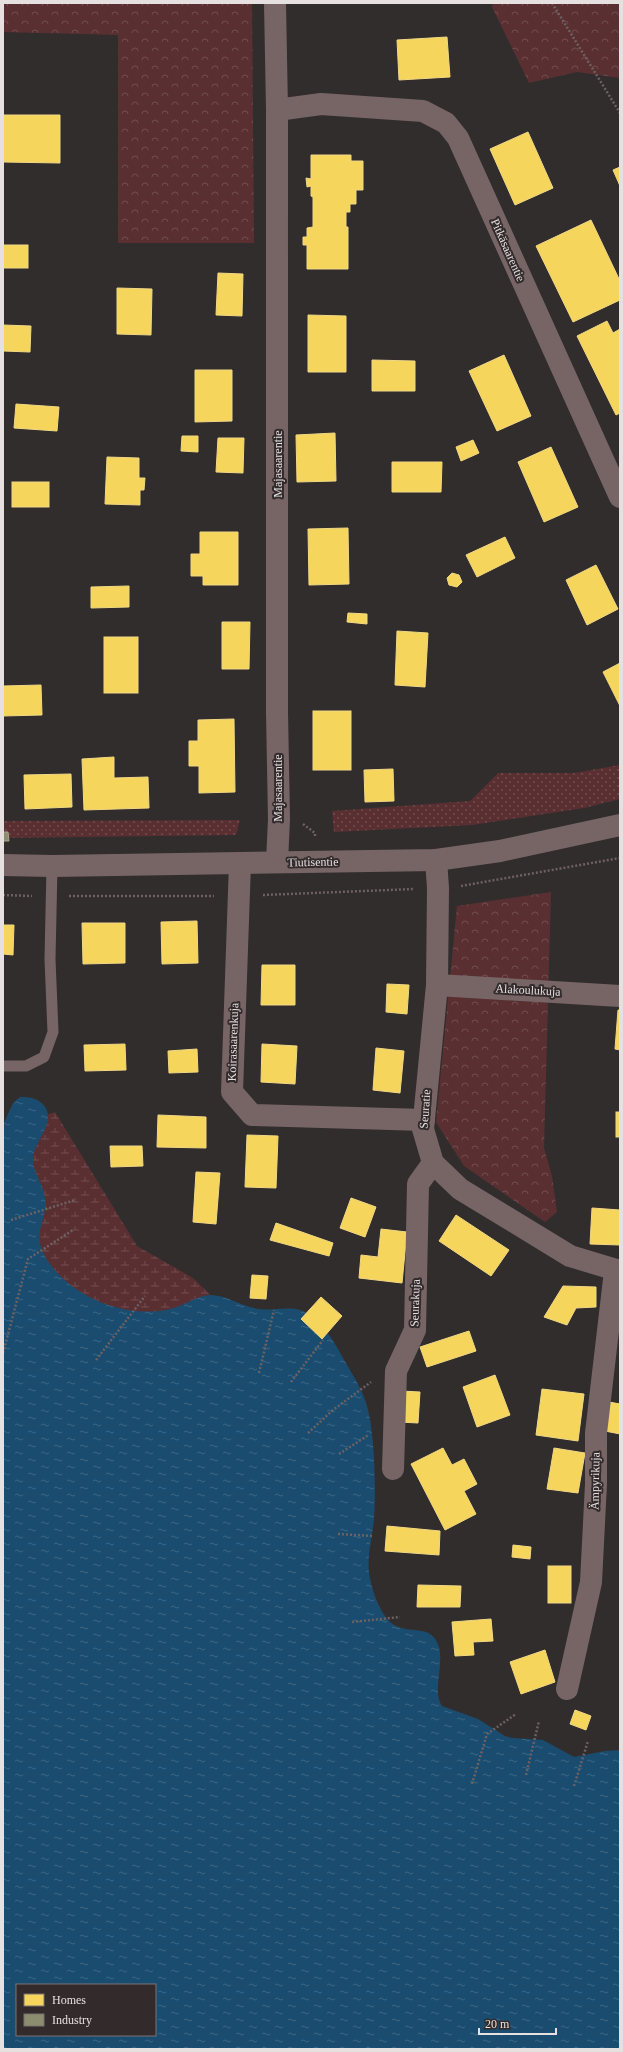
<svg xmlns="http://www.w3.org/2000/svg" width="623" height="2052" font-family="'Times New Roman',serif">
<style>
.grass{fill:url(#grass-dots)}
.forest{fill:url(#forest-crowns)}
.wetland{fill:url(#wetland-marsh)}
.water{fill:url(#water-ripples);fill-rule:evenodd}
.homes{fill:#f6d55c;stroke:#f1d884}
.industry{fill:#8c8c6e;stroke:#a7a590}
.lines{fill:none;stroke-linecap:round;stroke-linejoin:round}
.path{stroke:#6d6162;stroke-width:2.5;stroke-dasharray:2 2;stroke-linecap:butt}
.lane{stroke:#776566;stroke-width:11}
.street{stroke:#776566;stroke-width:22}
.labels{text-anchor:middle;stroke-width:4;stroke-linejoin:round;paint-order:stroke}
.street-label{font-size:12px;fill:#e6e0e0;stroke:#332b2b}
</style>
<defs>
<pattern id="grass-dots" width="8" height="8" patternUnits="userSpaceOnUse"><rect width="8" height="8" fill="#5a2f32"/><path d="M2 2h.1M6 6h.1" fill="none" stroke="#724d4f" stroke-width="1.8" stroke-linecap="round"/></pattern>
<pattern id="forest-crowns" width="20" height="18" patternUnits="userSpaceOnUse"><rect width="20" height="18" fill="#5a2f32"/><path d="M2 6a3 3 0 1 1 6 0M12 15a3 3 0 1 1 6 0" fill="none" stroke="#724d4f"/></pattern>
<pattern id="wetland-marsh" width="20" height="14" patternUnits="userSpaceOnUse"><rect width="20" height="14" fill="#5a2f32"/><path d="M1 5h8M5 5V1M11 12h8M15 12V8" fill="none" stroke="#724d4f"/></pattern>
<pattern id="water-ripples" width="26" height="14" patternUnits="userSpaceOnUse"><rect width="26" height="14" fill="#1a4c70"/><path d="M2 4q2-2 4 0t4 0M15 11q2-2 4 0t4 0" fill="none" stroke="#3b6684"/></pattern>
</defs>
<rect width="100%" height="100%" fill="#312d2d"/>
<g class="grass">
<polygon points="620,765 620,799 584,808 472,825 334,832 332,811 470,801 498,773 574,773"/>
<polygon points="240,820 236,835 3,838 3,821"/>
</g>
<g class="forest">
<polygon points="3,3 252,3 254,243 118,243 118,35 3,32"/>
<polygon points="493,3 620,3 620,78 577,72 529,83 492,7"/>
<polygon points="551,892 544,1148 552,1176 557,1212 545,1222 464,1166 436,1122 457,906"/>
</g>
<polygon class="wetland" points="55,1112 137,1246 193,1278 223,1307 128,1337 13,1259 3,1130"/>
<path class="water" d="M20,1097C30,1097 39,1098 45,1107C56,1123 34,1142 33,1158C32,1173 44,1184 45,1198C48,1225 28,1233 50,1264C75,1299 129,1319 170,1309C184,1306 196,1296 210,1295C227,1295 242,1307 259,1309C272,1311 287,1306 300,1310C309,1313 316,1320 322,1327C331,1336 337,1347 343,1358C351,1372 361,1387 366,1403C375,1430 376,1489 374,1519C372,1539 365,1562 371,1583C374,1596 383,1620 396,1626C413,1634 432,1624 439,1647C444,1665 432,1692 442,1706L478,1719L505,1736L512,1738L543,1740L574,1757L605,1751L620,1750V2049H3V1125L13,1103ZM17,1985H155V2035H17Z"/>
<g class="homes">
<polygon points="447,37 450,77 399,80 397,40"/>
<polygon points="3,115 60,115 60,163 3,162"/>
<polygon points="528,132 553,188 515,205 490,149"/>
<polygon points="311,155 351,155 351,161 363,161 363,190 356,190 356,204 350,204 350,212 346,212 346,227 348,227 348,269 307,269 307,245 303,245 303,237 307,237 307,228 313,227 313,197 311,196 311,186 307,187 306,178 311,179"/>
<polygon points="620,167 620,186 613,170"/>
<polygon points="591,220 620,281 620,300 573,322 536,246"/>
<rect x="3" y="245" width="25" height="23"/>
<polygon points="218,273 243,274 242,316 216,315"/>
<polygon points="117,288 152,289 151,335 117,334"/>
<polygon points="308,315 346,316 346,372 308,372"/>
<polygon points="607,321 613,333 620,329 620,413 616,415 577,336"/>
<polygon points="3,325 31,326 30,352 3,351"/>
<polygon points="504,355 531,416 497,431 469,371"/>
<polygon points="372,360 415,361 415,391 372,391"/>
<polygon points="195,370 232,370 232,421 195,422"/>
<polygon points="16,404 59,407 57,431 14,428"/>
<polygon points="335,433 336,481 297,482 296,435"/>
<polygon points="182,436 198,436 198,452 181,451"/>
<polygon points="218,438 244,438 243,473 216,472"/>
<polygon points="473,440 479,453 461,461 456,447"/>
<polygon points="551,447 578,507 544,522 518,462"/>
<polygon points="107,457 139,458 139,478 145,478 144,490 140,490 140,505 105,504"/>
<polygon points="392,462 442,462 441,492 392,492"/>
<rect x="12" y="482" width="37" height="25"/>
<polygon points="348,528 349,584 309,585 308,529"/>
<polygon points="200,532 238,532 238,585 203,585 203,576 191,576 191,554 200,554"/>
<polygon points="505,537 515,558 477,577 466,555"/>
<polygon points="596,565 618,609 587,625 566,580"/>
<polygon points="452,573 459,575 462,582 457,587 449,585 447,578"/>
<polygon points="129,586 129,607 91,608 91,587"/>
<polygon points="348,613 367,614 367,624 347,622"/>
<polygon points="222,622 250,622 249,669 222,669"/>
<polygon points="397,631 428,633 425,687 395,685"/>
<rect x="104" y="637" width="34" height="56"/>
<polygon points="620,663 620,706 603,672"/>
<polygon points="41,685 42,715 3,716 3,686"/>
<rect x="313" y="711" width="38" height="59"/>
<polygon points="234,719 235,792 199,793 199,766 189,766 189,741 198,741 198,720"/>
<polygon points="114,757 114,778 148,777 149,808 84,810 82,759"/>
<polygon points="393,769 394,801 365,802 364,770"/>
<polygon points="71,774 72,807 25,809 24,775"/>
<polygon points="197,921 198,963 162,964 161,922"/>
<polygon points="82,923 125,923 125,963 83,964"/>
<polygon points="3,925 14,925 13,955 3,954"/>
<polygon points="262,965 295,965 295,1005 261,1005"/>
<polygon points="387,984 409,985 407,1014 386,1012"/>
<polygon points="618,1010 620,1010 620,1050 615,1049"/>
<polygon points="125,1044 126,1070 85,1071 84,1045"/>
<polygon points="262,1044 297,1046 295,1084 261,1082"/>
<polygon points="376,1048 404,1051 400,1093 373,1090"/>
<polygon points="197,1049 198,1072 169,1073 168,1051"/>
<rect x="616" y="1112" width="4" height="25"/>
<polygon points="158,1115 206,1117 206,1148 157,1147"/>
<polygon points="247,1135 278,1136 276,1188 245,1187"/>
<polygon points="110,1146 142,1146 143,1166 111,1167"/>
<polygon points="196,1172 220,1173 216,1224 193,1222"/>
<polygon points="351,1198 376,1207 365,1237 340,1228"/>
<polygon points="592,1208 620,1210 620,1245 590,1244"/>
<polygon points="456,1215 509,1250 491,1276 439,1241"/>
<polygon points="276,1223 333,1243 329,1256 270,1240"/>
<polygon points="381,1229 407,1232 402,1283 359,1278 361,1255 378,1257"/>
<polygon points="252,1275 268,1276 266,1299 250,1298"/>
<polygon points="563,1286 596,1287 596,1307 576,1308 567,1325 544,1317"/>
<polygon points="321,1297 342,1316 322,1339 301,1319"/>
<polygon points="469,1331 476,1351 427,1367 420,1347"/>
<polygon points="495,1375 510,1415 477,1427 463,1387"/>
<polygon points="542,1389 584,1394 578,1441 536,1435"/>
<polygon points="401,1391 420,1392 418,1423 399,1422"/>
<polygon points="609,1402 620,1404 620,1434 605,1431"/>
<polygon points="443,1448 452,1465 464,1459 477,1484 464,1491 476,1514 445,1530 411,1464"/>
<polygon points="554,1448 585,1453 578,1493 547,1489"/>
<polygon points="387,1526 440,1531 439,1555 385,1551"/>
<polygon points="513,1545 531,1547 530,1559 512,1557"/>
<rect x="548" y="1566" width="23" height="37"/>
<polygon points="418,1585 461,1586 460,1607 417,1607"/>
<polygon points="491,1619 493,1641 473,1642 474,1655 455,1656 452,1622"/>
<polygon points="545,1650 555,1682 521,1694 510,1662"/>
<polygon points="575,1710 591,1716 586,1730 570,1724"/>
</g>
<polygon class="industry" points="3,832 8,832 9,841 3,841"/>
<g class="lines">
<g class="path">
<polyline points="552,3 620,113"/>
<polyline points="303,824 315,833 315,838"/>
<polyline points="461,886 620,858"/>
<polyline points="3,895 32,896"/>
<polyline points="263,895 414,889"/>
<polyline points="69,896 214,896"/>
<polyline points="11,1220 75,1200"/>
<polyline points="3,1353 28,1259 73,1230"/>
<polyline points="96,1360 145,1296"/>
<polyline points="259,1373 274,1310"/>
<polyline points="291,1382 323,1340"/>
<polyline points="308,1433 333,1410 371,1382"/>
<polyline points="339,1454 367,1436 369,1436"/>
<polyline points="338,1534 374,1536"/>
<polyline points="352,1622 400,1617"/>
<polyline points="526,1775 539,1721"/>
<polyline points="472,1784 487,1734 516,1714"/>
<polyline points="574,1786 588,1741"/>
</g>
<polyline class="lane" points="3,1066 26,1066 44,1057 53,1032 50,959 52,866"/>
<g class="street">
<polyline points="275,3 277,110"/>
<polyline points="436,860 438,888 437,985 423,1129 433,1163 460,1189 570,1256 620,1271"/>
<polyline points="277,862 279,819 277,712 277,110 321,104 423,111 446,123 458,138 620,497"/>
<polyline points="240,863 232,1092 252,1115 424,1120"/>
<polyline points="3,865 52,866 436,860 500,851 620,825"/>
<polyline points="437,985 620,996"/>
<polyline points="393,1469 396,1371 415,1330 418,1184 433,1163"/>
<polyline points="567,1689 591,1582 596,1484 596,1433 615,1271"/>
</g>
</g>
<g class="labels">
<g class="street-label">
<text transform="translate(508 250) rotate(66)" y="4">Pitkäsaarentie</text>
<text transform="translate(278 464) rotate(-90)" y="4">Majasaarentie</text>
<text transform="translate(278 788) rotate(-90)" y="4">Majasaarentie</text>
<text transform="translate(313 862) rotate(-1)" y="4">Tiutisentie</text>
<text transform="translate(528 990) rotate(3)" y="4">Alakoulukuja</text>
<text transform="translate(233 1042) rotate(-88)" y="4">Koirasaarenkuja</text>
<text transform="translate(425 1109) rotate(-86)" y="4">Seuratie</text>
<text transform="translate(415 1303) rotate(-88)" y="4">Seurakuja</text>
<text transform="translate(595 1481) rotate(-89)" y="4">Ämpyrikuja</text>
</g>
</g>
<rect width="623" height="2052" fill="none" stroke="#e6e0e0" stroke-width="8"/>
<rect x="16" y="1984" width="140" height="52" fill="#332b2b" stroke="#7b7373"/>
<rect x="24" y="1994" width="20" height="12" fill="#f6d55c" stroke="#7b7373"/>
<text x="52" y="2004" font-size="12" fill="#e6e0e0">Homes</text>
<rect x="24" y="2014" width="20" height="12" fill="#8c8c6e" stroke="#7b7373"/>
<text x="52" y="2024" font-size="12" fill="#e6e0e0">Industry</text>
<path d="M479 2028v6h77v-6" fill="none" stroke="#e6e0e0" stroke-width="2"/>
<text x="485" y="2028" font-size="12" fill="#e6e0e0" stroke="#332b2b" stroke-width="3" paint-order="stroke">20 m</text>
</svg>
